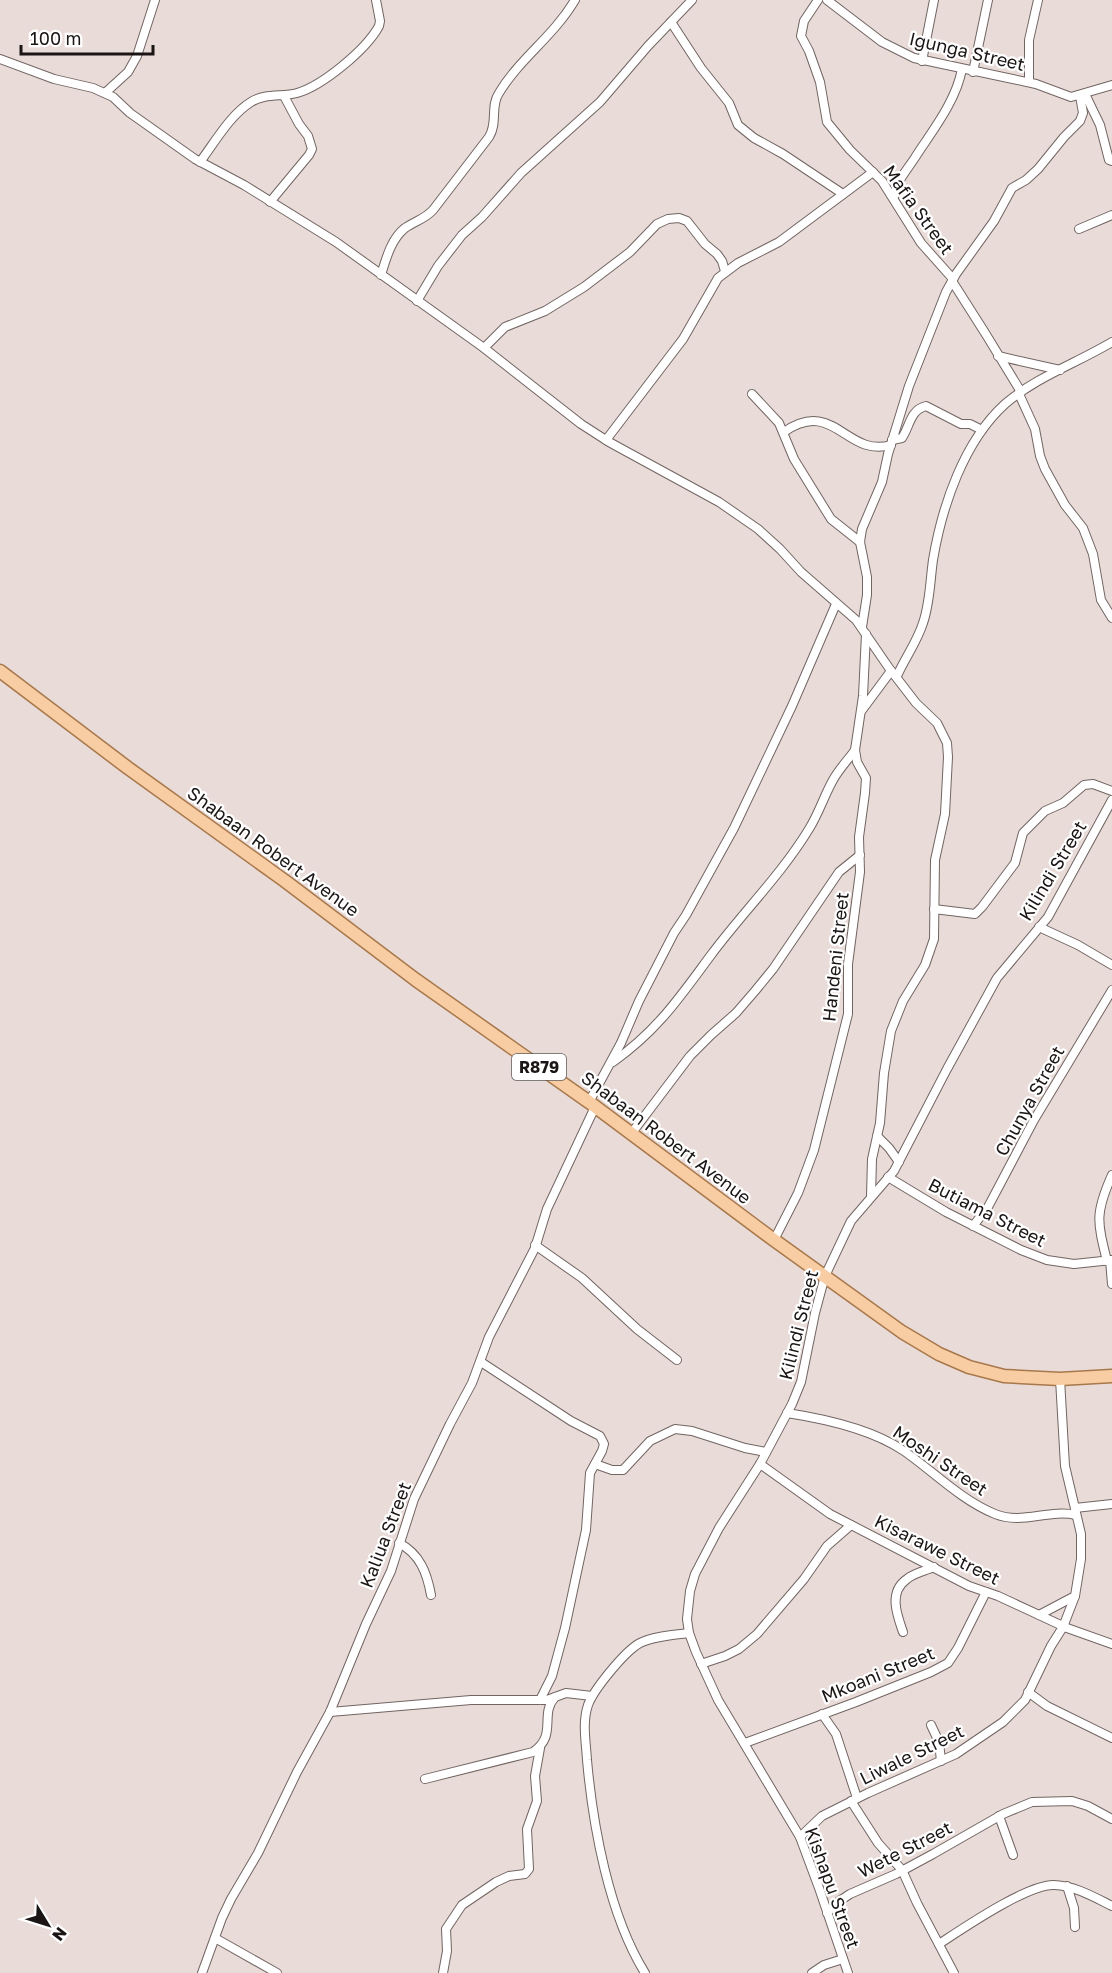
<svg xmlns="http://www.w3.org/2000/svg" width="1112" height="1973" font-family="'Golos Text',sans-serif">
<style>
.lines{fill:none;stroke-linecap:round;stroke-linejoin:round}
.minor-casing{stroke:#716562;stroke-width:10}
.primary-casing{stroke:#a8784b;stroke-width:15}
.minor{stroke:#fff;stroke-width:8}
.primary{stroke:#f8cda4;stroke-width:12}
.labels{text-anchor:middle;stroke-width:4.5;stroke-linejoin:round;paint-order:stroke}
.shield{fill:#fff;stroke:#5f5c5b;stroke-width:1.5}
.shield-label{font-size:16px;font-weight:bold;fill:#1b1615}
.street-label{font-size:18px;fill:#1b1615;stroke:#fff}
</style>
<rect width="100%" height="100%" fill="#e9dbd8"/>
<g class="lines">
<g class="minor-casing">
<g id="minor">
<polyline points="818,0 804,21 801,36 809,51 820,82 827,122 850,150 882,181 921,243 953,279"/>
<polyline points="827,0 882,42 914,58 1036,84 1071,97 1112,85"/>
<polyline points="671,22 701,68 729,103 738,125 754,138 783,154 843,194"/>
<polyline points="0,59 54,79 93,88 113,97 130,113 195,159 244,185 336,242 484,348 581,424 609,442 719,502 758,529 780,549 801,572 856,620 889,668 916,703 937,723 947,743 948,757 945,814 935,860 934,939 925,965 903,1001 891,1031 884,1073 880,1123 872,1159 871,1196"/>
<polyline points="922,61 934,0"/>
<polyline points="973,72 988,0"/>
<polyline points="1029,82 1029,40 1038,0"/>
<polyline points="105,93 128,72 137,56 155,0"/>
<polyline points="1085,94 1100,125 1109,160 1112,161"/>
<path d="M200,162C215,142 230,115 251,102C265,93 282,97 297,93C322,86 366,50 379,26L380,21L376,0"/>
<path d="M894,197C896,181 908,169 916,156C933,130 956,101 962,69"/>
<polyline points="270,202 309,155 312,149 308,136 299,124 284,96"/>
<polyline points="1079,229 1112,215"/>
<path d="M381,275C386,259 391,239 405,228C415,221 425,219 433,210L489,137C498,123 490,106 499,93C520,58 553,37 575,0"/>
<path d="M952,281C976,318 999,355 1021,392"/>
<polyline points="417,301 438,266 462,235 482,217 521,173 600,102 648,46 692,0"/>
<polyline points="484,348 505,327 545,311 584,287 630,252 657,224 668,219 679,218 687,221 705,244 717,254 722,261 725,271"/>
<polyline points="998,356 1060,370"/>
<polyline points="752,394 779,423 794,459 831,519 860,542"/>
<polyline points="1019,394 1035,429 1040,456 1045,469 1065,505 1083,528 1093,554 1101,600 1112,618"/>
<path d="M784,432C834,397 846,458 891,445"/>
<polyline points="606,440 683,339 718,278 738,263 779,242 873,172"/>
<path d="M892,440L902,438C910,426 910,410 926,406L961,424H970L982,430"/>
<polyline points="862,627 867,595 867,577 860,542 862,529 882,482 888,454 909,386 946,292 956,274 994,221 1012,188 1026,180 1038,169 1064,137 1080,121 1083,113 1080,96"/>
<path d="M897,676C905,658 917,642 923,623C930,603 930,581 933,560C942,506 964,441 1005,404C1036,377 1077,363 1112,342"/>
<polyline points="862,710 891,671"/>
<polyline points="934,909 975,914 982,907 1015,863 1023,833 1045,811 1063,803 1084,785 1093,784 1112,791"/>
<polyline points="1039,927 1078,945 1112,965"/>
<path d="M613,1062C658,1030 679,998 711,955C743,912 781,875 809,829C819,813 824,796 833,780C839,769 848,760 855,750"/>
<polyline points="589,1102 621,1043 639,1001 674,933 686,915 734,828 792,706 836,604"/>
<polyline points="631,1134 690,1056 711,1035 736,1013 755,991 773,969 839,872 860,855"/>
<polyline points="877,1136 889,1148 899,1162"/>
<polyline points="888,1177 946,1212 1021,1250 1047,1260 1074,1264 1112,1260"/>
<polyline points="973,1226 988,1207 1034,1120 1112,990"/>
<polyline points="774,1240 798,1193 814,1150 848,1014 848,964 860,872 859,837 865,793 866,778 857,762 855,750 863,696 866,634"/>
<polyline points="535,1245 582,1278 637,1329 677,1360"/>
<polyline points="1110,1260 1112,1284"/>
<path d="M1107,1261C1097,1221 1095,1213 1112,1175"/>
<polyline points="481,1362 571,1421 600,1436 604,1444 602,1451 590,1473 586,1530 565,1628 552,1676 540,1700"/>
<path d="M787,1413C826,1419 872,1429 904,1451C934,1472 961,1500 995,1514C1022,1525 1048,1509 1076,1515"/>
<polyline points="595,1464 612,1470 623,1470 650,1441 675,1429 692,1431 745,1448 766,1452"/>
<polyline points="760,1464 830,1514 969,1586 998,1596 1067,1628 1112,1644"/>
<polyline points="1075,1508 1112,1504"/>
<path d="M399,1543C420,1554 427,1573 431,1595"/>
<polyline points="1039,1615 1075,1596 1081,1559 1081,1534 1065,1466 1060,1379"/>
<path d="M903,1632C897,1615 888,1592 907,1579C914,1573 925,1571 934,1567"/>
<polyline points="701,1664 725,1656 739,1649 757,1634 804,1579 827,1546 851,1525"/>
<polyline points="1028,1692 1047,1706 1112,1738"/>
<polyline points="330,1712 471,1700 547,1700 566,1693 592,1696"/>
<polyline points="822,1714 836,1734 857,1798"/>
<polyline points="931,1725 939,1742 941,1761"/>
<polyline points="745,1743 856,1702 931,1672 948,1663 958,1648 986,1592"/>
<path d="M425,1779L533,1752C558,1735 539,1715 555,1697"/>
<polyline points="851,1801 878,1843 902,1870 917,1903 954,1973"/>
<polyline points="999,1816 1013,1855"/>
<polyline points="800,1837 822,1816 868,1793 956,1754 1003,1722 1025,1700 1051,1646 1063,1627 1075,1596"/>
<polyline points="1067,1886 1074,1908 1075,1927"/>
<polyline points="827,1913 838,1902 850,1894 896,1874 933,1854 1003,1814 1032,1802 1072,1801 1088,1806 1112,1819"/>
<polyline points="215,1938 277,1973"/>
<path d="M939,1944C962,1929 1029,1883 1055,1885C1075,1886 1094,1897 1112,1906"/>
<polyline points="202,1973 222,1918 231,1899 258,1853 297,1772 330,1712 366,1624 391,1571 414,1499 450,1424 472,1383 489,1337 535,1248 547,1209 595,1107"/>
<polyline points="443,1973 447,1951 446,1929 462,1905 496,1882 509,1876 525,1874 529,1869 527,1829 537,1801 535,1776 540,1748"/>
<path d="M645,1973C609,1915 593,1827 587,1760C586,1742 582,1723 588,1705C594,1689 625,1651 640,1643C654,1636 673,1635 689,1633"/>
<polyline points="812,1973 824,1965 843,1959"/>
<polyline points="848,1973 819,1888 800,1837 718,1700 696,1652 689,1633 687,1619 690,1591 695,1574 719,1528 760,1464 792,1404 801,1382 815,1313 825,1276 851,1221 894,1171 947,1069 997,978 1048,917 1112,800"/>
</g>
</g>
<g class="primary-casing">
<polyline id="primary" points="0,671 128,768 285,881 416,980 589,1102 774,1240 902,1332 939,1354 969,1367 1004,1376 1060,1379 1112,1376"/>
</g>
<use href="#minor" class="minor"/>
<use href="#primary" class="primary"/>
</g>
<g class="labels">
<rect class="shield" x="512" y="1054" width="54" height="26" rx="4.5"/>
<g class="shield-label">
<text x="539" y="1073">R879</text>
</g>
<g class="street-label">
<text transform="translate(967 52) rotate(13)" y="6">Igunga Street</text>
<text transform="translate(918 210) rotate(54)" y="6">Mafia Street</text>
<text transform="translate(273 852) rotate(36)" y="6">Shabaan Robert Avenue</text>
<text transform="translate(1053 871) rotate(-59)" y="6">Kilindi Street</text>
<text transform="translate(836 957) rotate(-84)" y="6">Handeni Street</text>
<text transform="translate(1030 1101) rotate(-61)" y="6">Chunya Street</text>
<text transform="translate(666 1138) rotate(37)" y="6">Shabaan Robert Avenue</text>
<text transform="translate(987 1213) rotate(27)" y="6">Butiama Street</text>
<text transform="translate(799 1325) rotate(-76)" y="6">Kilindi Street</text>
<text transform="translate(940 1461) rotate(34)" y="6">Moshi Street</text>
<text transform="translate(386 1535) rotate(-69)" y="6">Kaliua Street</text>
<text transform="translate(937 1550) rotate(26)" y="6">Kisarawe Street</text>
<text transform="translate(878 1675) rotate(-22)" y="6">Mkoani Street</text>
<text transform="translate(912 1755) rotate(-26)" y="6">Liwale Street</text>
<text transform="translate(905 1850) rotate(-27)" y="6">Wete Street</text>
<text transform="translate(832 1888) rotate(70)" y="6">Kishapu Street</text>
</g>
</g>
<g transform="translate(48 1925) rotate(128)" stroke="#ffffff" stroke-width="4.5" paint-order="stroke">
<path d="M0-4.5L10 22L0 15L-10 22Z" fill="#1b1615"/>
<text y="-9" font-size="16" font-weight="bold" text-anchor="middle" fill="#1b1615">N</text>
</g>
<path d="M21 45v9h132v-9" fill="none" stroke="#1b1615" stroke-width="3"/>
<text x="30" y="45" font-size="18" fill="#1b1615" stroke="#ffffff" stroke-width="4.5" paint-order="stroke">100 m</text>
</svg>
